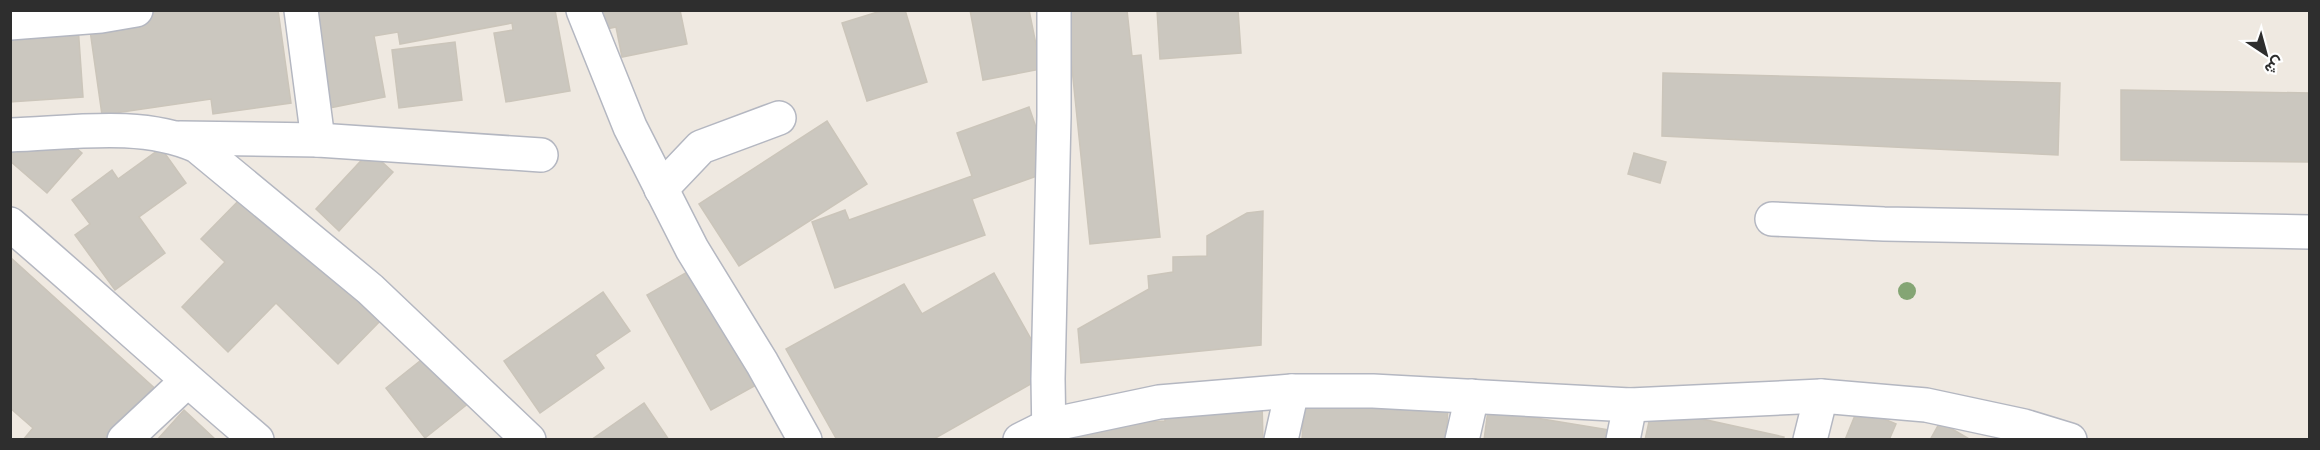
<svg xmlns="http://www.w3.org/2000/svg" width="2320" height="450" font-family="'Fira Sans',Vazirmatn,sans-serif">
<style>
.building{fill:#cbc7bf;stroke:#cbc5ba;stroke-width:1.5}
.lines{fill:none;stroke-linecap:round;stroke-linejoin:round}
.minor-casing{stroke:#b4b7c1;stroke-width:36}
.minor{stroke:#fff;stroke-width:33}
.tree{fill:#84a574}
</style>
<rect width="100%" height="100%" fill="#efe9e1"/>
<g class="building">
<polygon points="123,10 278,10 291,103 213,114 211,99 102,115 88,16"/>
<polygon points="311,10 555,10 570,91 506,102 494,33 513,30 512,23 400,44 398,32 374,36 385,97 329,108"/>
<polygon points="578,10 680,10 687,44 622,57 616,27 583,34"/>
<polygon points="884,10 905,10 927,82 867,101 842,23"/>
<polygon points="970,10 1029,10 1041,69 983,80"/>
<polygon points="1066,10 1127,10 1132,56 1141,55 1160,237 1090,244"/>
<polygon points="1157,10 1238,10 1241,53 1160,59"/>
<polygon points="77,11 83,97 10,102 10,15"/>
<polygon points="455,42 462,100 399,108 392,50"/>
<polygon points="1663,73 2060,83 2058,155 1662,136"/>
<polygon points="2121,90 2310,93 2310,162 2121,160"/>
<polygon points="1029,107 1051,171 972,199 985,235 835,288 812,222 845,210 849,220 972,176 957,133"/>
<polygon points="40,117 82,153 47,193 10,161 10,151"/>
<polygon points="827,121 867,184 739,266 699,204"/>
<polygon points="161,148 186,183 139,217 165,253 115,290 75,235 90,224 72,200 112,170 118,179"/>
<polygon points="370,151 393,172 339,231 316,209"/>
<polygon points="1634,153 1666,162 1660,183 1628,174"/>
<polygon points="246,193 384,317 338,364 276,303 228,352 182,307 225,262 201,239"/>
<polygon points="1263,211 1261,345 1081,363 1078,329 1149,289 1148,276 1173,272 1173,257 1207,256 1207,236 1247,213"/>
<polygon points="10,257 160,393 117,440 23,440 33,428 10,408"/>
<polygon points="703,263 767,379 711,410 647,295"/>
<polygon points="994,273 1050,373 932,440 837,440 786,349 904,284 922,314"/>
<polygon points="603,292 630,331 595,355 604,368 540,413 504,361"/>
<polygon points="435,349 474,399 425,438 386,388"/>
<polygon points="1262,402 1263,440 1050,440 1050,424 1165,421 1164,405"/>
<polygon points="1304,402 1448,407 1446,440 1302,440"/>
<polygon points="644,403 669,440 591,440"/>
<polygon points="1652,408 1784,437 1783,440 1645,440"/>
<polygon points="1858,408 1896,424 1889,440 1845,440"/>
<polygon points="184,410 216,440 157,440"/>
<polygon points="1488,410 1610,430 1608,440 1484,440"/>
<polygon points="1940,422 1971,440 1930,440"/>
</g>
<g class="lines">
<g class="minor-casing">
<g id="minor">
<polyline points="301,10 318,140"/>
<polyline points="583,10 630,127 692,249 762,363 805,440"/>
<polyline points="10,23 101,16 136,10"/>
<path d="M10,135C71,133 141,121 197,146L370,289L529,440"/>
<polyline points="180,138 318,140 541,155"/>
<polyline points="661,189 701,147 779,118"/>
<polyline points="1772,219 1884,224 2310,232"/>
<path d="M10,224C93,295 173,369 257,440"/>
<polyline points="124,440 187,381"/>
<polyline points="1020,440 1050,425 1159,402 1292,391 1373,391 1630,405 1821,396 1926,405 2024,426 2070,440"/>
<polyline points="1049,440 1048,379 1054,116 1054,10"/>
<polyline points="1281,440 1292,391"/>
<polyline points="1462,440 1472,396"/>
<polyline points="1623,440 1630,405"/>
<polyline points="1810,440 1821,396"/>
</g>
</g>
<use href="#minor" class="minor"/>
</g>
<circle class="tree" cx="1907" cy="291" r="9"/>
<rect width="2320" height="450" fill="none" stroke="#2e2e2e" stroke-width="24"/>
<g transform="translate(2266 54) rotate(144)" stroke="#ffffff" stroke-width="4.5" paint-order="stroke">
<path d="M0-4.5L10 22L0 15L-10 22Z" fill="#2e2e2e"/>
<text y="-9" font-size="16" font-weight="bold" text-anchor="middle" fill="#2e2e2e">ش</text>
</g>
</svg>
